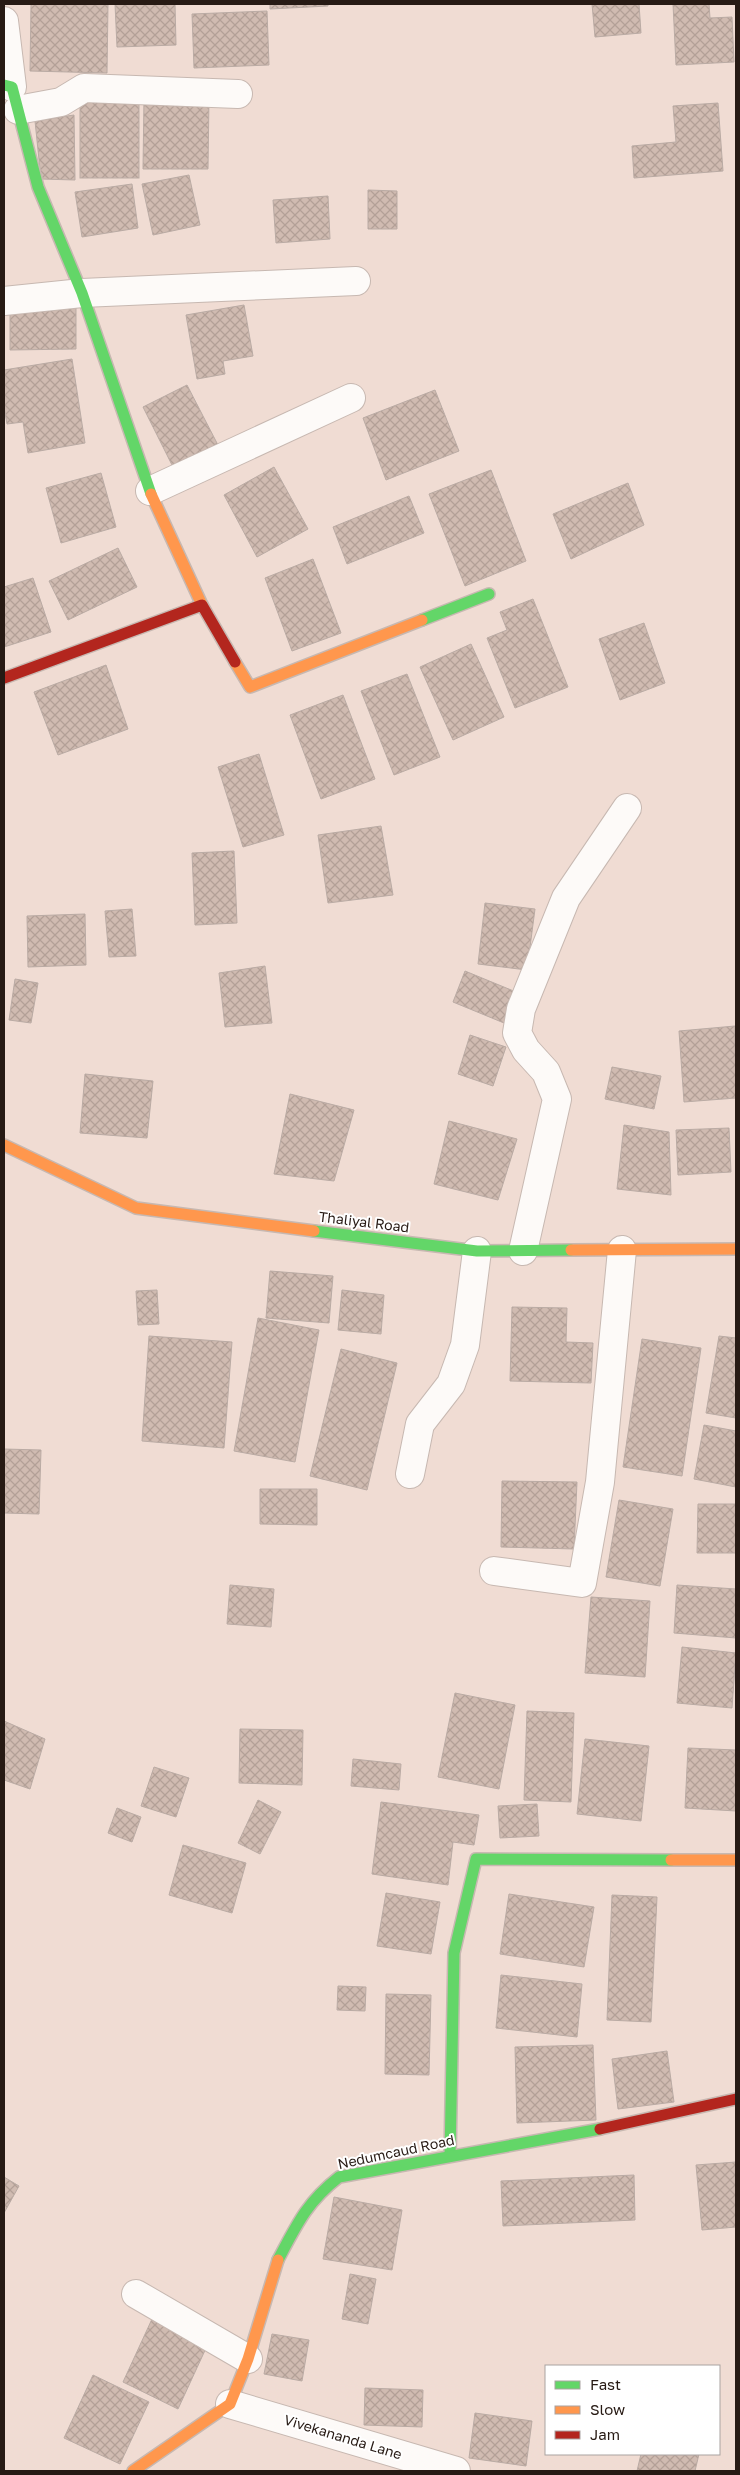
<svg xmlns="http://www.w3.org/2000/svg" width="740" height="2475" font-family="'Golos Text',sans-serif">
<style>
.building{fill:url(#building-cross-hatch);stroke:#baaba4}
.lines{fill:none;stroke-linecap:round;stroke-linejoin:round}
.street-casing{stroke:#c7b8b1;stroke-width:30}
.fast-casing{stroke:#c7b8b1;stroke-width:14}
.slow-casing{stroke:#c7b8b1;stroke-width:14}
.jam-casing{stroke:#c7b8b1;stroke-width:14}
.street{stroke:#fdfaf8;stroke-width:28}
.fast{stroke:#63d668;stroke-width:11}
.slow{stroke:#ff974d;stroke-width:11}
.jam{stroke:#b3261e;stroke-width:11}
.labels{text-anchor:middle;stroke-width:4;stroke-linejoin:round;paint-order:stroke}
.street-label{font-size:14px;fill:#271a14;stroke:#fff}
</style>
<defs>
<pattern id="building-cross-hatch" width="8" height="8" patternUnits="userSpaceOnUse" patternTransform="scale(1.25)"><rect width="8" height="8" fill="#d0bbb1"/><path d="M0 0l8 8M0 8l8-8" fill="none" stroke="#b3a097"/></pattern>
</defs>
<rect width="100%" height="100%" fill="#f0dcd3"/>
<g class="building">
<polygon points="31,4 108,4 107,73 30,71"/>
<polygon points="115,4 175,4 176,45 117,47"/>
<polygon points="270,4 328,4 328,6 270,9"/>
<polygon points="592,4 639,4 641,33 595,37"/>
<polygon points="673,4 709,4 710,18 732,17 734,62 676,65"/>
<polygon points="267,11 269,65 194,68 192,14"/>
<rect x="80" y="96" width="59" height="82"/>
<polygon points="144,98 209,98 208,169 143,169"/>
<polygon points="718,103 723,171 634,178 632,146 676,142 673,106"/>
<polygon points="74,115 75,180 41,179 35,121"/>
<polygon points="189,175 200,225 153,235 142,184"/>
<polygon points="132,184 138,228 82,237 75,192"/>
<polygon points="368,190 397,191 397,229 368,229"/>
<polygon points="328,196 330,239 276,243 273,200"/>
<polygon points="244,305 253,356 223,361 225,374 197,379 186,315"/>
<polygon points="76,306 76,349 10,350 10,307"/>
<polygon points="72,359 85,443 28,453 23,422 7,424 4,407 4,370"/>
<polygon points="187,385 219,447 174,469 143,407"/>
<polygon points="435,390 459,451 386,480 363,418"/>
<polygon points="274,467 308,529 257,557 224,495"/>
<polygon points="491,470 526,561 465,586 429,494"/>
<polygon points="101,473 116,527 61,543 46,488"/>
<polygon points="628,483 644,525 571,559 553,514"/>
<polygon points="409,496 424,533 347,564 333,527"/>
<polygon points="118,548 137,587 68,620 49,581"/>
<polygon points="313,559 341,633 292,651 265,578"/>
<polygon points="33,578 51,632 4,647 4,587"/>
<polygon points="533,599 568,687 515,708 487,638 507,630 500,612"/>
<polygon points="644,623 665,683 620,700 599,639"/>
<polygon points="471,644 504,717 453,740 420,667"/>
<polygon points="106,665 128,729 58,755 34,692"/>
<polygon points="407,674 440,757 394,775 361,691"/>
<polygon points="343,695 375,779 321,799 290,715"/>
<polygon points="259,754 284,835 243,847 218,767"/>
<polygon points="381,826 393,895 328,903 318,835"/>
<polygon points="234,851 237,923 195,925 192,853"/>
<polygon points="485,903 535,909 527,970 478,964"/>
<polygon points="132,909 136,956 109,957 105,911"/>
<polygon points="85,914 86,965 28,967 27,916"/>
<polygon points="265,966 272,1023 225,1027 219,973"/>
<polygon points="465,971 516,992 504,1023 453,1002"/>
<polygon points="15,979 38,983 31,1023 9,1020"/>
<polygon points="735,1026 736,1098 684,1102 679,1031"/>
<polygon points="470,1035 506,1047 493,1086 458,1074"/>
<polygon points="612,1067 661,1076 654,1109 605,1099"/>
<polygon points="85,1074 153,1081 147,1138 80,1133"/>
<polygon points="290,1094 354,1110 334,1181 274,1174"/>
<polygon points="449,1121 517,1139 498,1200 434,1184"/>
<polygon points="624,1125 669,1132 671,1195 617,1189"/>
<polygon points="729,1128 731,1172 678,1175 676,1130"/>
<polygon points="270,1271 333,1276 329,1323 266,1318"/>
<polygon points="157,1290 159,1324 138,1325 136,1291"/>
<polygon points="342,1290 384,1295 381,1334 338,1330"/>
<polygon points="512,1307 567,1308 566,1342 593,1343 591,1383 510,1381"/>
<polygon points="258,1318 319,1330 295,1462 234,1451"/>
<polygon points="149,1336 232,1342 224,1448 142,1441"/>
<polygon points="719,1336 736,1338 736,1418 706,1413"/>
<polygon points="642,1339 701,1348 682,1476 623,1467"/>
<polygon points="341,1349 397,1363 367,1490 310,1476"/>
<polygon points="704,1425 736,1431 736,1487 694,1479"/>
<polygon points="4,1449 41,1450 39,1514 4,1513"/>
<polygon points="502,1481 577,1482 574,1549 501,1547"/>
<polygon points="260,1489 317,1489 317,1525 260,1524"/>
<polygon points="619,1500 673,1509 660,1586 606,1577"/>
<polygon points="698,1504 736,1504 736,1553 697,1553"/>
<polygon points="230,1585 274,1589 271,1627 227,1624"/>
<polygon points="677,1585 736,1589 736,1638 674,1633"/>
<polygon points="591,1597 650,1601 645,1677 585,1673"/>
<polygon points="682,1647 736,1653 732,1708 677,1703"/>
<polygon points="455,1693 515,1705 499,1789 438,1777"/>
<polygon points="527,1711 574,1713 571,1802 524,1800"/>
<polygon points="4,1721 45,1739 30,1789 4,1780"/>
<polygon points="240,1729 303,1730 302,1785 239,1783"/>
<polygon points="585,1739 649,1746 641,1821 577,1814"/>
<polygon points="688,1748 736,1750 736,1811 685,1808"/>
<polygon points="353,1759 401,1764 399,1790 351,1786"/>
<polygon points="154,1767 189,1778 176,1817 141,1806"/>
<polygon points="258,1800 281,1812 260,1854 238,1843"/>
<polygon points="381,1802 479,1815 474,1845 453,1842 448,1885 372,1874"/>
<polygon points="537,1804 539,1836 500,1838 498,1806"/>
<polygon points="117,1808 141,1817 132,1842 108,1833"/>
<polygon points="183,1845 246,1863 232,1913 169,1895"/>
<polygon points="386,1893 440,1902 431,1954 377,1946"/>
<polygon points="509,1894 594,1907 584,1967 500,1954"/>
<polygon points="612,1895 657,1897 651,2022 607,2020"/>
<polygon points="501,1975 582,1984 577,2037 496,2028"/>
<polygon points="338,1986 366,1987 365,2011 337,2010"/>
<polygon points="386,1994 431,1995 429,2075 385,2074"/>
<polygon points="593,2045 596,2120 517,2123 515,2047"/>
<polygon points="667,2051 674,2102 618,2109 612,2059"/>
<polygon points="736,2162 736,2227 702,2230 696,2165"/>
<polygon points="634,2175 635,2220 503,2226 501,2181"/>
<polygon points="4,2177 19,2186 4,2213"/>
<polygon points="334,2197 402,2210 392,2270 323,2259"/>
<polygon points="350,2274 376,2279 368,2324 342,2319"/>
<polygon points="152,2319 207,2346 178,2409 123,2382"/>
<polygon points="272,2334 309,2340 302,2381 264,2374"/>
<polygon points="93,2375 149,2402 120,2464 64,2438"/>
<polygon points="365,2388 423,2390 422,2427 364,2425"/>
<polygon points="475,2413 532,2421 526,2466 469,2458"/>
<polygon points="641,2454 699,2454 695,2471 637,2471"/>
</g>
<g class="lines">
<g class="street-casing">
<g id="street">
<polyline points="4,21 12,87"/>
<polyline points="18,110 61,102 84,88 238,94"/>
<polyline points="4,301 82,293 356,281"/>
<polyline points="150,491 351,398"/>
<polyline points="523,1251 557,1099 546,1072 526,1050 517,1033 521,1009 566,898 627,808"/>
<polyline points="410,1474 420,1424 451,1384 465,1345 477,1251"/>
<polyline points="494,1571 582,1583 600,1482 622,1250"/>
<polyline points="136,2294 248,2359"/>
<polyline points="230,2404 456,2471"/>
</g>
</g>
<g class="fast-casing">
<g id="fast">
<polyline points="4,85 12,87 38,187 82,293 151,494"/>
<polyline points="422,620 489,594"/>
<polyline points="314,1231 477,1251 571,1250"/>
<polyline points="450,2156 454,1953 476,1859 671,1860"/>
<path d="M278,2260C297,2224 307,2202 339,2177L600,2129"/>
</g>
</g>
<g class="slow-casing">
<g id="slow">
<polyline points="151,494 202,605"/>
<polyline points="235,662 250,687 422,620"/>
<polyline points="4,1145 136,1208 314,1231"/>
<polyline points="571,1250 736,1249"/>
<polyline points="671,1860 736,1860"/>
<polyline points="133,2471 230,2404 248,2359 278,2260"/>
</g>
</g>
<g class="jam-casing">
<g id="jam">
<polyline points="4,678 202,605 235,662"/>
<polyline points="600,2129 736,2099"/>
</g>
</g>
<use href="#street" class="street"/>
<use href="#fast" class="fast"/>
<use href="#slow" class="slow"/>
<use href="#jam" class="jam"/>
</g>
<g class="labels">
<g class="street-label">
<text transform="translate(364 1222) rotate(7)" y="5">Thaliyal Road</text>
<text transform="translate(396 2152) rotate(-12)" y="5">Nedumcaud Road</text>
<text transform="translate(343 2437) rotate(17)" y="5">Vivekananda Lane</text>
</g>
</g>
<rect width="740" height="2475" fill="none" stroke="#271a14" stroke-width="10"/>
<rect x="545" y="2365" width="175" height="90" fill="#ffffff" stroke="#a9a3a1"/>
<rect x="555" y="2381" width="25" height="8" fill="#63d668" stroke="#a9a3a1"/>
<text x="590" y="2390" font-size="15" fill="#271a14">Fast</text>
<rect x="555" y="2406" width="25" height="8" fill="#ff974d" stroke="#a9a3a1"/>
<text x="590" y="2415" font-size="15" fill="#271a14">Slow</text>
<rect x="555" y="2431" width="25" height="8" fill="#b3261e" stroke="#a9a3a1"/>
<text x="590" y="2440" font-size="15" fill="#271a14">Jam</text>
</svg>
